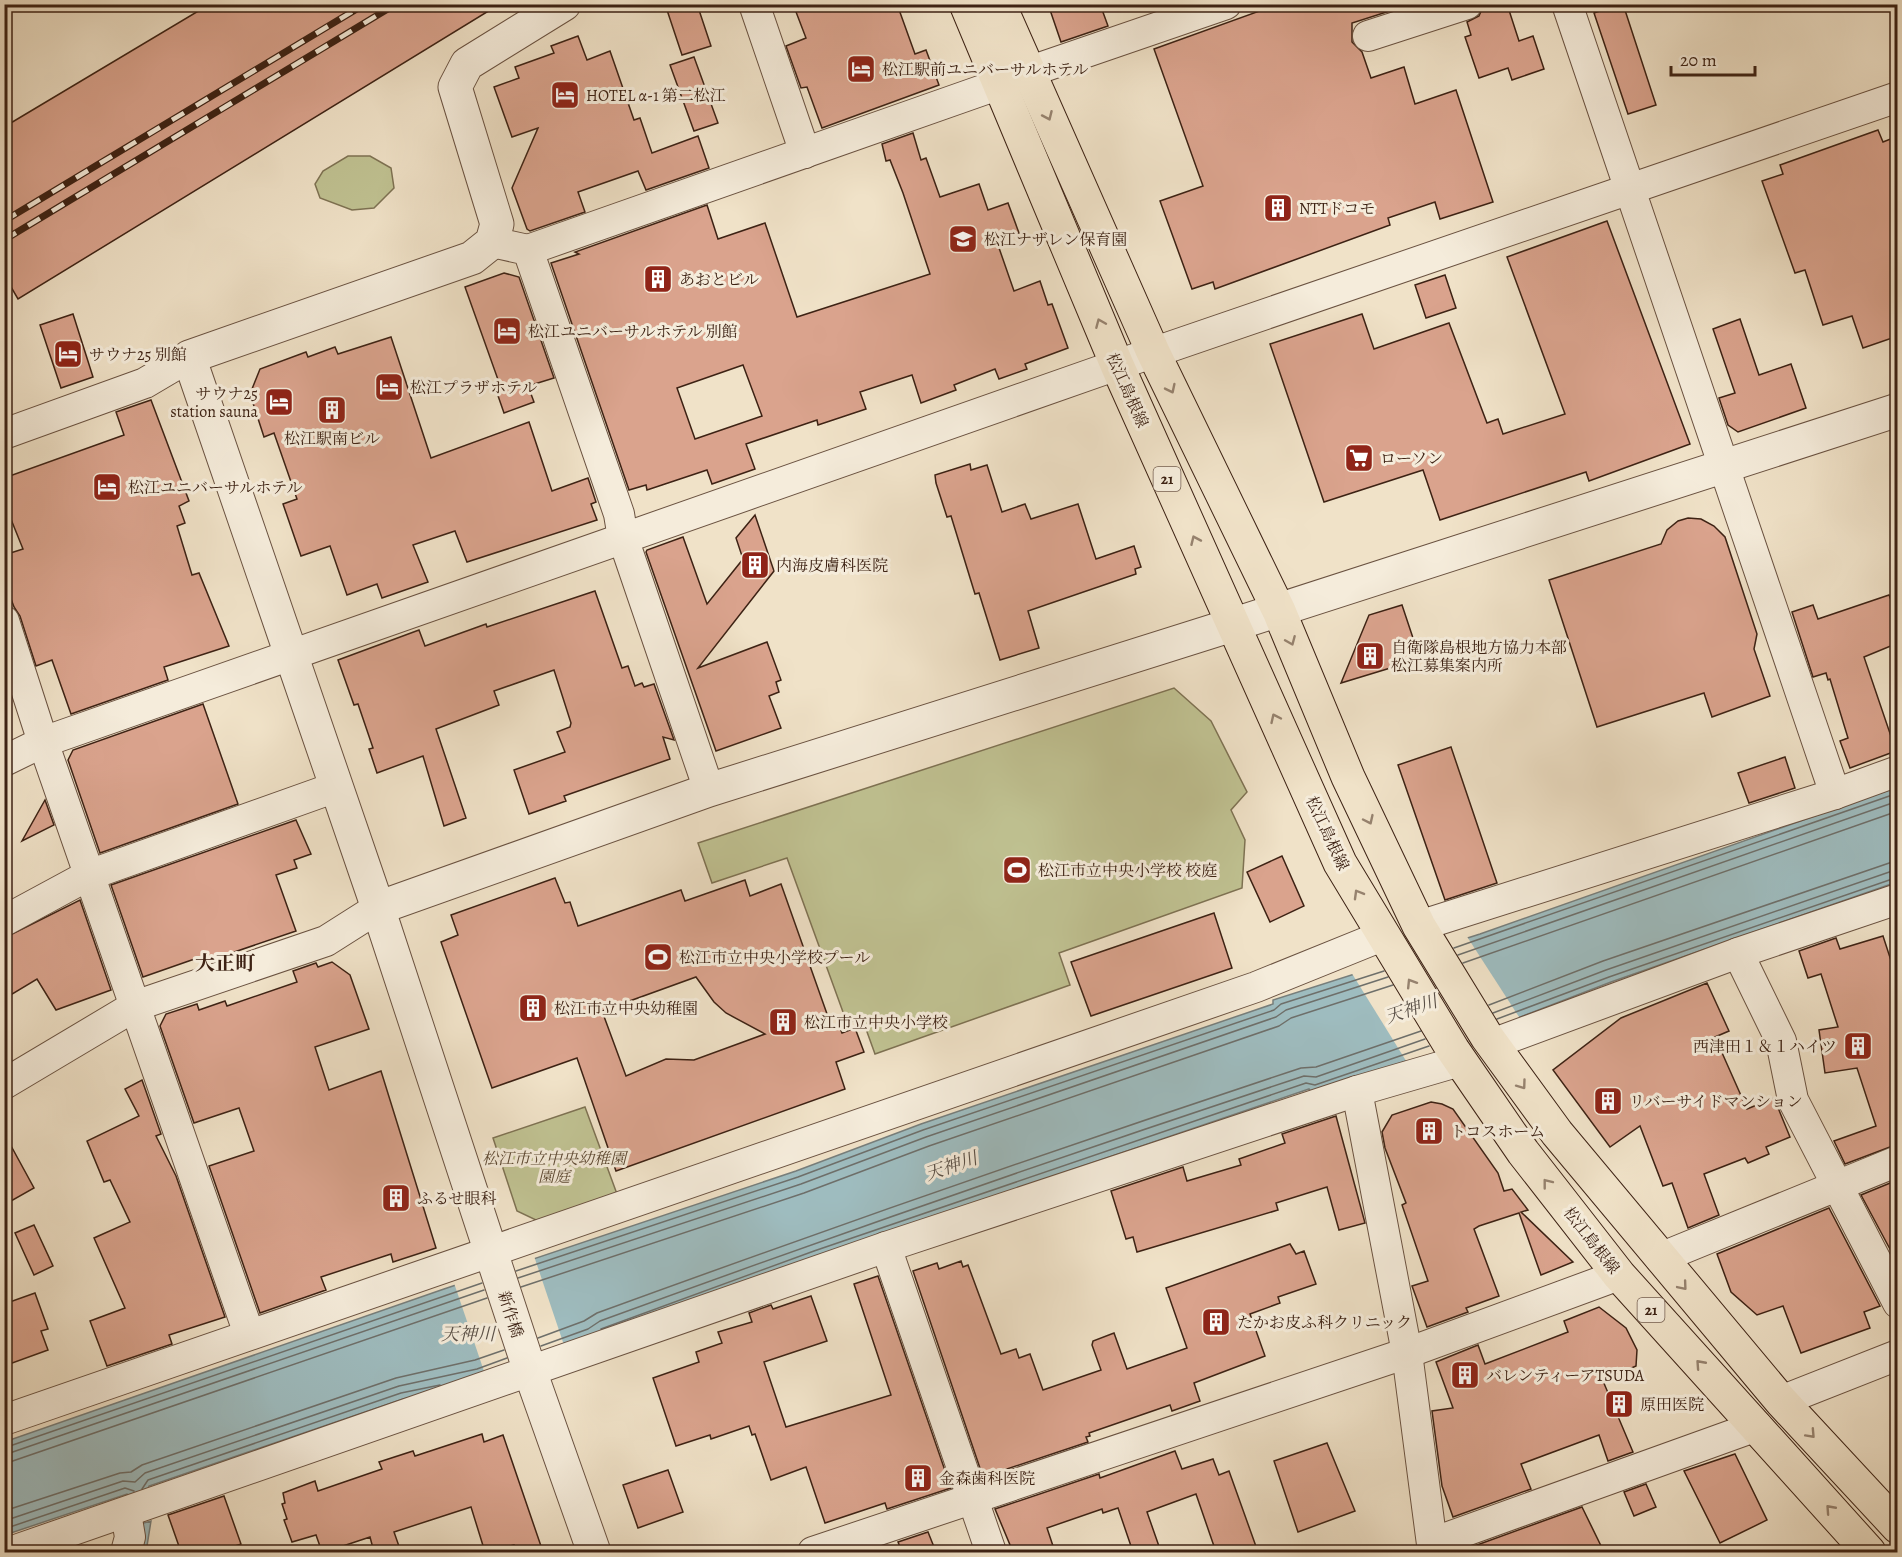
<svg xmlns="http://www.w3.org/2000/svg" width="1902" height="1557" font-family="Alegreya,'Noto Serif JP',serif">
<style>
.green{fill:#c0c292;stroke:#7e7253;stroke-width:1.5}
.water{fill:#9ebcbf;stroke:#777e7b;stroke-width:1.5}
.pier{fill:#f0e2c8}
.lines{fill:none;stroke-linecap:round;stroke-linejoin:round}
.shore{stroke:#6e6f6a;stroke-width:1.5}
.building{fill:#daa38d;stroke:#3d2214;stroke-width:1.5;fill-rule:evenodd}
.minor-casing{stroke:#6a5241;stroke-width:32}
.tertiary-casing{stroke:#6a5241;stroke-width:35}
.primary-casing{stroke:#3d2214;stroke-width:35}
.minor{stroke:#f5ecdb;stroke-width:30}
.tertiary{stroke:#f5ecdb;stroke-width:33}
.primary{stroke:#f0e2c8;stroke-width:33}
.rail-casing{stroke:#3d2214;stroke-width:7}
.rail{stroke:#f5ecdb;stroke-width:4.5;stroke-dasharray:14;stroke-linecap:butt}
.oneway{stroke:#96826e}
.labels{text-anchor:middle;stroke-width:6;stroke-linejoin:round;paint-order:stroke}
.shield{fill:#f5ecdb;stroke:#745f50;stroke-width:1.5}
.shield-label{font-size:15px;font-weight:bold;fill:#3d2214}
.poi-label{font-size:16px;fill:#3d2214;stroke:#f5ecdb;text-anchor:start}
.street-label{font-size:16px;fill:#3d2214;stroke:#f5ecdb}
.park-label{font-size:16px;font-style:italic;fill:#5e4a34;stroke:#f5ecdb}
.water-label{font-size:18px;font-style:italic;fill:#5a5047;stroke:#f5ecdb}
.quarter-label{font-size:20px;font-weight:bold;fill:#3d2214;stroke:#f5ecdb}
</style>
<rect width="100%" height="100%" fill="#f0e2c8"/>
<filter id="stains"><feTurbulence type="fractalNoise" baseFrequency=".00333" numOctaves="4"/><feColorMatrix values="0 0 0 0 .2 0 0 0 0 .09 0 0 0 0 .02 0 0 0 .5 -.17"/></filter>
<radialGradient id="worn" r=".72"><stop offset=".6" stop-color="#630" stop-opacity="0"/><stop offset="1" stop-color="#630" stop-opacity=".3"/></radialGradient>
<g class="green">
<polygon points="348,156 370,156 391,168 394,188 374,208 352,210 320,198 315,184 323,171"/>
<polygon points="1174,688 1211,721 1247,792 1231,810 1245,840 1242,888 1059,953 1070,985 875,1054 862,1018 847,1023 787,858 712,883 698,843"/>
<polygon points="585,1107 617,1194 538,1221 517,1211 493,1138"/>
</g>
<g class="water">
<polygon points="1897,787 1897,882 1611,982 1393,1066 1311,1092 1309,1089 816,1257 481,1382 403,1399 149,1486 146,1498 136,1501 127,1494 5,1535 4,1442 444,1289 796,1171 921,1124 1273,1004 1273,1000 1480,934"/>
<polygon points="151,1521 146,1552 138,1552 140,1524"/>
</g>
<g class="pier">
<polygon points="1466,935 1521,1020 1408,1064 1351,972"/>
<polygon points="534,1256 567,1354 487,1380 454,1283"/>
</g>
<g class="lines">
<g class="shore">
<polyline points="1454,948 1898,793"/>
<polyline points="1458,955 1898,801"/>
<polyline points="1463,963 1898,811"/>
<polyline points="1489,1005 1603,961 1898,860"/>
<polyline points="1493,1013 1606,970 1898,869"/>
<polyline points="1497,1019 1609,977 1898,877"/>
<polyline points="516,1271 798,1177 923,1130 1274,1010 1281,1004 1384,971"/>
<polyline points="518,1278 801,1184 926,1137 1276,1017 1286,1010 1388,977"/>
<polyline points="521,1287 804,1193 929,1146 1279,1026 1291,1018 1393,985"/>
<polyline points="601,1329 814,1251 1306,1083 1315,1085 1429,1046"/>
<path d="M538,1338L584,1321L597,1313C830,1228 1065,1146 1301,1068L1316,1067L1421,1031"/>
<path d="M541,1346L588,1329L600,1321C833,1236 1068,1154 1304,1076L1316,1077L1425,1039"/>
<polyline points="4,1448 482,1283"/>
<polyline points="4,1455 484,1290"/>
<polyline points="4,1464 487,1298"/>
<polyline points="142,1489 148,1480 401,1393 440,1385"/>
<polyline points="4,1511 120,1473 131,1472 142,1465 396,1378 475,1360 504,1350"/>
<polyline points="4,1521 123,1481 135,1482 145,1473 399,1386 477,1369 507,1358"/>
<polyline points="4,1529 125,1488 134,1491"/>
</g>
</g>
<g class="building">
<polygon points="210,4 500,4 18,299 4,275 4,127"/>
<polygon points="665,4 697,4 711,46 682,55"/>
<polygon points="793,4 897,4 915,54 926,50 939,85 822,128 807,87 801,88 786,46 806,38"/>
<polygon points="1048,4 1100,4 1108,26 1061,42"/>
<polygon points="1279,4 1395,4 1396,9 1352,23 1352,42 1362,52 1371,78 1404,67 1415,104 1456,90 1493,202 1440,219 1435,202 1388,218 1390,225 1215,289 1213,282 1192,289 1160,201 1203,186 1154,49"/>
<polygon points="1484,4 1507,4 1519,41 1533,36 1544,69 1512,80 1508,68 1479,78 1465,37 1471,35 1467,22 1479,16"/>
<polygon points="1620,4 1623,4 1656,105 1628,114 1594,13"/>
<polygon points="578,36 587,60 610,51 634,120 640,118 652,153 698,136 709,168 646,190 638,171 578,192 585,212 530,231 527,229 512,188 538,128 512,137 494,87 519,78 515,67 554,53 551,46"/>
<polygon points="694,57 718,123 694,131 670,65"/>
<polygon points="1878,130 1883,142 1898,136 1898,336 1863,348 1852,316 1823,325 1805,270 1795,273 1762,181 1783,174 1780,165"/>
<path d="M913,133L921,160L926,158L940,197L979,184L988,210L1008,203L1019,233L998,241V245L1014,291L1040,281L1048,305L1052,304L1068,348L1025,364L1027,369L999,379L995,369L954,385L956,390L921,403L912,375L860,392L866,409L818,425L817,420L746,444L755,469L712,484L707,470L647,490L646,485L629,490L551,263L579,254L575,252L707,205L718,239L765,223L797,317L930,274L903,193L890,160L886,161L882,144ZM743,365L762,416L695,439L677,388Z"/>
<polygon points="1607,221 1690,444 1589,481 1586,472 1440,520 1423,470 1324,502 1270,344 1362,314 1374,349 1449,323 1487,423 1498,419 1503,434 1565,414 1507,257"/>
<polygon points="504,273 519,277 554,378 528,386 534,402 504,413 496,390 501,388 465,287"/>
<polygon points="1445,275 1456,308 1426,318 1415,285"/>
<polygon points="73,314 93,377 61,388 40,325"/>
<polygon points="1740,319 1759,375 1791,364 1806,408 1738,432 1728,425 1719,398 1735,393 1713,329"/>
<polygon points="391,337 431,458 529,422 552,491 588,478 596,502 591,504 597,520 467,562 455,531 413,545 428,582 382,598 377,584 347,595 330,546 301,556 283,504 297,499 274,433 264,437 250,394 260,369 306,352 308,357 335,347 338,354"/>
<polygon points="151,400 189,501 179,506 185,523 177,526 192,575 199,573 229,646 164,667 168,680 71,714 52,660 36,666 20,616 14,607 4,580 4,555 23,549 4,502 4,478 124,435 116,412"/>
<polygon points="970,464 971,470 987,465 1002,512 1025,504 1031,519 1078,504 1096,559 1134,546 1141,567 1135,569 1136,574 1028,611 1039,648 1000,660 979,593 975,594 951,516 947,517 936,483 935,475"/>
<polygon points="755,515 774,571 698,668 767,642 781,680 776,682 779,692 769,696 781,728 716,751 646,552 647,550 683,537 707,604 743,559 736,538"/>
<polygon points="1688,518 1701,519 1714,526 1725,537 1757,634 1754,649 1770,696 1712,717 1704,693 1597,727 1549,580 1661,544 1667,530 1678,521"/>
<polygon points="595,591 622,668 628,666 635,686 642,683 644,687 654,684 674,740 663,737 670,759 564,796 566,801 529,814 514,770 565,752 557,732 570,727 571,723 554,670 494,691 499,705 436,729 466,818 444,826 423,756 377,773 369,749 373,748 358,704 354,705 338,660 419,630 425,646 486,624 487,627"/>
<polygon points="1889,595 1898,617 1898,643 1864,657 1896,751 1850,768 1840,741 1848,738 1830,679 1828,680 1826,673 1813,677 1792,612 1813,605 1818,619"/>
<polygon points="1402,605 1420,659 1341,683 1369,615"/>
<polygon points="203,704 238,804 100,853 68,760 73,750"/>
<polygon points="1451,747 1497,883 1445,900 1398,765"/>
<polygon points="1785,757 1795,788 1749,803 1738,773"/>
<polygon points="45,800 54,825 22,841"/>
<polygon points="296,820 311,854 294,860 297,868 276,875 296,931 208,961 206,955 143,977 111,885"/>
<polygon points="1282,856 1304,906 1270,922 1247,872"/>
<path d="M555,878L565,903L570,902L578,926L681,890L685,901L745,880L750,896L781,884L832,1028L839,1026L842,1033L855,1028L864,1052L836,1062L845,1089L616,1171L577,1058L492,1088L441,942L458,935L451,915ZM696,977L714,1002L726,1013L765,1034L694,1060L666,1059L626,1076L602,1011Z"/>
<polygon points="80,900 111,990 56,1010 37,979 4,999 4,938"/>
<polygon points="1214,913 1232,968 1091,1016 1071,962"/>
<polygon points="1883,936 1898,982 1898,1144 1845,1164 1834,1141 1876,1126 1857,1068 1825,1073 1819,1030 1838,1027 1821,974 1808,978 1799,951 1836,938 1840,949"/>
<polygon points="332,962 350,975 369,1029 315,1047 329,1090 381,1071 436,1248 393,1262 391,1254 321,1277 326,1290 260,1313 209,1166 254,1151 239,1108 194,1123 160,1026 166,1014 197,1004 199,1010 225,1001 227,1006 297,982 293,971 316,963 318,967"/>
<polygon points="1707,983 1729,1031 1715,1037 1747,1109 1774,1098 1790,1137 1766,1147 1769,1154 1748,1163 1745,1158 1704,1174 1719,1215 1688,1228 1672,1183 1663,1186 1640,1126 1610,1147 1553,1070 1621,1018"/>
<polygon points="142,1080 161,1134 156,1136 176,1176 225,1317 169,1335 172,1344 107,1366 90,1321 125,1308 94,1238 130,1222 110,1180 104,1182 87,1141 139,1116 125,1089"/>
<polygon points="1431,1102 1442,1104 1453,1109 1498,1173 1504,1191 1512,1189 1528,1210 1521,1212 1573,1262 1541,1275 1519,1213 1479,1226 1474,1229 1499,1296 1466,1308 1468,1312 1427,1327 1412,1286 1428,1281 1402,1205 1406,1203 1385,1148 1382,1132 1392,1115"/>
<polygon points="1336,1116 1365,1223 1339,1230 1327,1187 1276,1203 1278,1210 1137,1252 1133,1237 1126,1239 1111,1191 1183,1167 1187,1181 1241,1165 1239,1159 1285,1143 1282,1134"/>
<polygon points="4,1133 34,1188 4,1205"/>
<polygon points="1895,1181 1898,1188 1898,1264 1861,1195"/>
<polygon points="1829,1208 1880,1306 1864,1312 1870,1328 1801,1353 1783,1306 1757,1315 1731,1292 1717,1254"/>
<polygon points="34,1225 53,1266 34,1275 15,1233"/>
<polygon points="1290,1244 1296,1254 1304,1251 1316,1284 1278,1297 1280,1303 1250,1314 1265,1356 1194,1383 1200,1401 1172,1411 1170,1405 1089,1433 1090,1436 1086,1437 1088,1442 983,1477 913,1271 937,1263 939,1269 961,1261 963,1267 968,1265 1001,1354 1016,1349 1019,1358 1030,1354 1043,1390 1101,1370 1092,1345 1093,1341 1114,1333 1127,1369 1187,1348 1166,1288"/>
<polygon points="878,1276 951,1488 887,1509 885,1503 825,1523 806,1467 771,1480 755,1434 752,1435 749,1426 711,1439 710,1435 676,1446 653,1378 699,1362 696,1352 722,1343 718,1332 752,1322 749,1313 771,1305 773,1309 811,1296 827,1341 764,1362 786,1427 891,1395 854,1284"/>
<polygon points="35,1293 48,1329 41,1331 48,1350 4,1366 4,1304"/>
<polygon points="1599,1307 1626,1328 1637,1350 1636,1366 1603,1381 1633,1452 1608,1461 1599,1435 1521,1464 1531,1489 1453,1517 1442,1486 1432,1411 1453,1408 1436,1362 1478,1345 1485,1364 1568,1332 1564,1321"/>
<polygon points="482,1434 484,1442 503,1435 543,1552 517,1552 514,1545 485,1552 471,1507 394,1532 401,1552 374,1552 370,1537 325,1552 322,1552 316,1535 292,1542 284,1520 287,1519 282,1504 285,1503 283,1493 315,1481 318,1491 382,1469 379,1462 413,1451 415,1456"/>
<polygon points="1327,1443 1355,1511 1298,1532 1274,1461"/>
<polygon points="1175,1451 1182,1469 1213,1459 1219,1475 1229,1471 1258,1552 1216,1552 1196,1494 1147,1512 1161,1552 1133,1552 1118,1508 1103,1513 1102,1509 1047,1528 1055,1552 1013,1552 995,1509 1099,1474 1100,1478"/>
<polygon points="1735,1454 1767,1520 1720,1543 1684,1471"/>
<polygon points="668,1470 683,1512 638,1528 623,1485"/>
<polygon points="1646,1484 1656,1507 1634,1516 1624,1492"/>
<polygon points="224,1496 241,1544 218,1552 181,1552 168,1515"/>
<polygon points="1582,1507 1604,1552 1467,1552 1466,1549"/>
<polygon points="928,1532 936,1552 902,1552 898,1542"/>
</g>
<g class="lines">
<g class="minor-casing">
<g id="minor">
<polyline points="754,4 805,153"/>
<polyline points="1567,4 1835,794"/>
<polyline points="1368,36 1467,4"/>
<polyline points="1028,72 1226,4"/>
<polyline points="492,242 528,250 619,514 623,538 709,790"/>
<polyline points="528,250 1000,84"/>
<polyline points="4,434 145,383 189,357"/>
<polyline points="4,621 43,742 249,1334"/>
<polyline points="4,761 43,742 1117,365 1898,97"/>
<polyline points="4,921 89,875 336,787"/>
<polyline points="1419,926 1835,794 1898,771"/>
<polyline points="1738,953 1781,1041 1793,1100 1898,1303"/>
<polyline points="1492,1044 1738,953 1898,899"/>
<polyline points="4,1084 135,1006 326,941 378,908"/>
<polyline points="1357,1091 1407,1353 1433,1552"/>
<polyline points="886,1247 991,1552"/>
<polyline points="1660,1258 1898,1161"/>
<polyline points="1781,1401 1898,1355"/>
<polyline points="4,1420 1256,987 1382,936"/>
<polyline points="1432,1543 1757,1426"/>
<polyline points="10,1552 886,1247 1357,1091 1460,1061"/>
<polyline points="126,1552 130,1537 126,1513"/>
<polyline points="813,1552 1407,1353 1619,1275"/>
</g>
</g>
<g class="tertiary-casing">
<g id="tertiary">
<polyline points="564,4 467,64 455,87 497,224 492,242 472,258 189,357 378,908 530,1371 594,1552"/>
<polyline points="378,908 709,790 1232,625 1898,410"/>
</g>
</g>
<g class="primary-casing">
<g id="primary">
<polyline points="966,4 1117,365 1340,863 1453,1050 1523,1152 1619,1275 1869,1552"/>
<polyline points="999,4 1153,352 1279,611 1348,777 1419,926 1487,1037 1557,1133 1781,1401 1898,1527"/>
</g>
</g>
<use href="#minor" class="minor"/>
<use href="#tertiary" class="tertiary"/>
<use href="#primary" class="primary"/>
<g class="rail-casing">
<g id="rail">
<polyline points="4,221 365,4"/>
<polyline points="4,240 396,4"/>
</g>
</g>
<use href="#rail" class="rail"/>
</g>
<defs><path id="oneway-chevron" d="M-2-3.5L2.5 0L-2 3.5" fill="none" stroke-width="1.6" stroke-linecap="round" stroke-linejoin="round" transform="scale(1.5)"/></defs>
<g class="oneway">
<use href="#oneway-chevron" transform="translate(1048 116) rotate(66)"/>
<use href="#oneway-chevron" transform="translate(1100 323) rotate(-113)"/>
<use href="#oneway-chevron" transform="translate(1171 389) rotate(64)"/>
<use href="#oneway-chevron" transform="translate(1195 540) rotate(-114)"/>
<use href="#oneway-chevron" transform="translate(1291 641) rotate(67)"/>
<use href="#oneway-chevron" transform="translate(1275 718) rotate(-115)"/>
<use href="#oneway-chevron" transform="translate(1369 820) rotate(65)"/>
<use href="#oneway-chevron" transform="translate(1358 894) rotate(-120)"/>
<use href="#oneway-chevron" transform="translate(1411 983) rotate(-122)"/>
<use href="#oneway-chevron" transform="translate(1522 1085) rotate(54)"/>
<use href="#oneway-chevron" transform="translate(1547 1183) rotate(-128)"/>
<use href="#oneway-chevron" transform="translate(1683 1286) rotate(50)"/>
<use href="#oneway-chevron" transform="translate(1700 1364) rotate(-132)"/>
<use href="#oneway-chevron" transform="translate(1811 1434) rotate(47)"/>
<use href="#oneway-chevron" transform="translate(1830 1509) rotate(-132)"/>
</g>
<defs>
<g id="hotel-square" transform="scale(1.5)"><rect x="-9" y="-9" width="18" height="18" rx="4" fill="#8f2418" stroke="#f5ecdb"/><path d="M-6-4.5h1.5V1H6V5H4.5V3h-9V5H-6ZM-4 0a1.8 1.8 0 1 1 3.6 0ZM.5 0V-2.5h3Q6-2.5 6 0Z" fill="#fff"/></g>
<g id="building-square" transform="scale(1.5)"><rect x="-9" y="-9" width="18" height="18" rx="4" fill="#8f2418" stroke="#f5ecdb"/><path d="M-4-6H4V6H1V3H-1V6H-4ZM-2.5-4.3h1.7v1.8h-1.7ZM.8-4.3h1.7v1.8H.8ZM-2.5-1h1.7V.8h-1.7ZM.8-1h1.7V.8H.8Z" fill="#fff"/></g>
<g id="school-square" transform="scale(1.5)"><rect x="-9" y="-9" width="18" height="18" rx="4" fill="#8f2418" stroke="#f5ecdb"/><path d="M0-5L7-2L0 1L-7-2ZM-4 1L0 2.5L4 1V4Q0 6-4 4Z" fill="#fff"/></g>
<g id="supermarket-square" transform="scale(1.5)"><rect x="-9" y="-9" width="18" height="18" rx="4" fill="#8f2418" stroke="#f5ecdb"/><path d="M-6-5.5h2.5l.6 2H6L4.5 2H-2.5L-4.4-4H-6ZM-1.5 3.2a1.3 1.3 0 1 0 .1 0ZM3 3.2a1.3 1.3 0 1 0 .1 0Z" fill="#fff"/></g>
<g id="stadium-square" transform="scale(1.5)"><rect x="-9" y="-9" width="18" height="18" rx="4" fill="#8f2418" stroke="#f5ecdb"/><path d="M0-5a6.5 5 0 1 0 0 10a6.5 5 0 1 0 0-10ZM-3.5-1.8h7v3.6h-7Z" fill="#fff"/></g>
</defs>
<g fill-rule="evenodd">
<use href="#hotel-square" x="861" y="69"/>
<use href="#hotel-square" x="565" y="95"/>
<use href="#building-square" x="1278" y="208"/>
<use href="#school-square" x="963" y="239"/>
<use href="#building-square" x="658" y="279"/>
<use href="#hotel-square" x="507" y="331"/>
<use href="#hotel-square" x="68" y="354"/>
<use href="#hotel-square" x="389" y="387"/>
<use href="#hotel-square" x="279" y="402"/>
<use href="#building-square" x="332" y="410"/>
<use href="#supermarket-square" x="1359" y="458"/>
<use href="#hotel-square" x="107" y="487"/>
<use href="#building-square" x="755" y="565"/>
<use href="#building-square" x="1370" y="656"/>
<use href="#stadium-square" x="1017" y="870"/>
<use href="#stadium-square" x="658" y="957"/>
<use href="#building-square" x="533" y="1008"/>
<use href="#building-square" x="783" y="1022"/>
<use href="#building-square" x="1858" y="1046"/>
<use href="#building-square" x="1608" y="1101"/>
<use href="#building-square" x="1429" y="1131"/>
<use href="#building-square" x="396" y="1198"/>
<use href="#building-square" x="1216" y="1322"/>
<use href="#building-square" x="1465" y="1375"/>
<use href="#building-square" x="1619" y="1404"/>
<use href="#building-square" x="918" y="1478"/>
</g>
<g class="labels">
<g class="shield">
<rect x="1153.5" y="467" width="27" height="24" rx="4.5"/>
<rect x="1637.5" y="1298" width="27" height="24" rx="4.5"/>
</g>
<g class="shield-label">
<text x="1167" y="484">21</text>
<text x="1651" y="1315">21</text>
</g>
<g class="poi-label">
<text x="882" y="75">松江駅前ユニバーサルホテル</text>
<text x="586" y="101">HOTEL α-1 第二松江</text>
<text x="1299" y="214">NTTドコモ</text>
<text x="984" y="245">松江ナザレン保育園</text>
<text x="679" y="285">あおとビル</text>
<text x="528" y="337">松江ユニバーサルホテル 別館</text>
<text x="89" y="360">サウナ25 別館</text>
<text x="410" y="393">松江プラザホテル</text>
<text x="258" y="399" text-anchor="end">サウナ25<tspan x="258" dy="18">station sauna</tspan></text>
<text x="332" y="444" text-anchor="middle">松江駅南ビル</text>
<text x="1380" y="464">ローソン</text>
<text x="128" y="493">松江ユニバーサルホテル</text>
<text x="776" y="571">内海皮膚科医院</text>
<text x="1391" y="653">自衛隊島根地方協力本部<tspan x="1391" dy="18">松江募集案内所</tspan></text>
<text x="1038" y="876">松江市立中央小学校 校庭</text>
<text x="679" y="963">松江市立中央小学校プール</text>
<text x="554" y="1014">松江市立中央幼稚園</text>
<text x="804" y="1028">松江市立中央小学校</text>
<text x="1837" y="1052" text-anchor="end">西津田１＆１ハイツ</text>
<text x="1629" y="1107">リバーサイドマンション</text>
<text x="1450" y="1137">トコスホーム</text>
<text x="417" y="1204">ふるせ眼科</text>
<text x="1237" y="1328">たかお皮ふ科クリニック</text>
<text x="1486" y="1381">バレンティーアTSUDA</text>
<text x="1640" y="1410">原田医院</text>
<text x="939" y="1484">金森歯科医院</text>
</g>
<g class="street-label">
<text transform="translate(1128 390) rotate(66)" y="6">松江島根線</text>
<text transform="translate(1328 833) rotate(65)" y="6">松江島根線</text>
<text transform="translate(1592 1240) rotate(52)" y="6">松江島根線</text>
<text transform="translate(511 1314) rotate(72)" y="6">新作橋</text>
</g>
<g class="park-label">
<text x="554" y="1164">松江市立中央幼稚園<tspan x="554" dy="18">園庭</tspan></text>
</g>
<g class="water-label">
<text transform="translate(1411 1009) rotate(-19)" y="6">天神川</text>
<text transform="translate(951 1166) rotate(-19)" y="6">天神川</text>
<text x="468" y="1340">天神川</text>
</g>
<g class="quarter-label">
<text x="225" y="970">大正町</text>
</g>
</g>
<rect width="1902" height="1557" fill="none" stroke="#f0e2c8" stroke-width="24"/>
<rect x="6" y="6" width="1890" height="1545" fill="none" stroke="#3d2214" stroke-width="3"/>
<rect x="12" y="12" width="1878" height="1533" fill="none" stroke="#3d2214" stroke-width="1.5"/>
<path d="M1671 66v9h84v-9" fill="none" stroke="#3d2214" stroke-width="3"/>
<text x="1680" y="66" font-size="18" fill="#3d2214" stroke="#f5ecdb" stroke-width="4.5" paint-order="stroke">20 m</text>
<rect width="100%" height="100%" filter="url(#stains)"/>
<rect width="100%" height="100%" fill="url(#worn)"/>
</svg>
